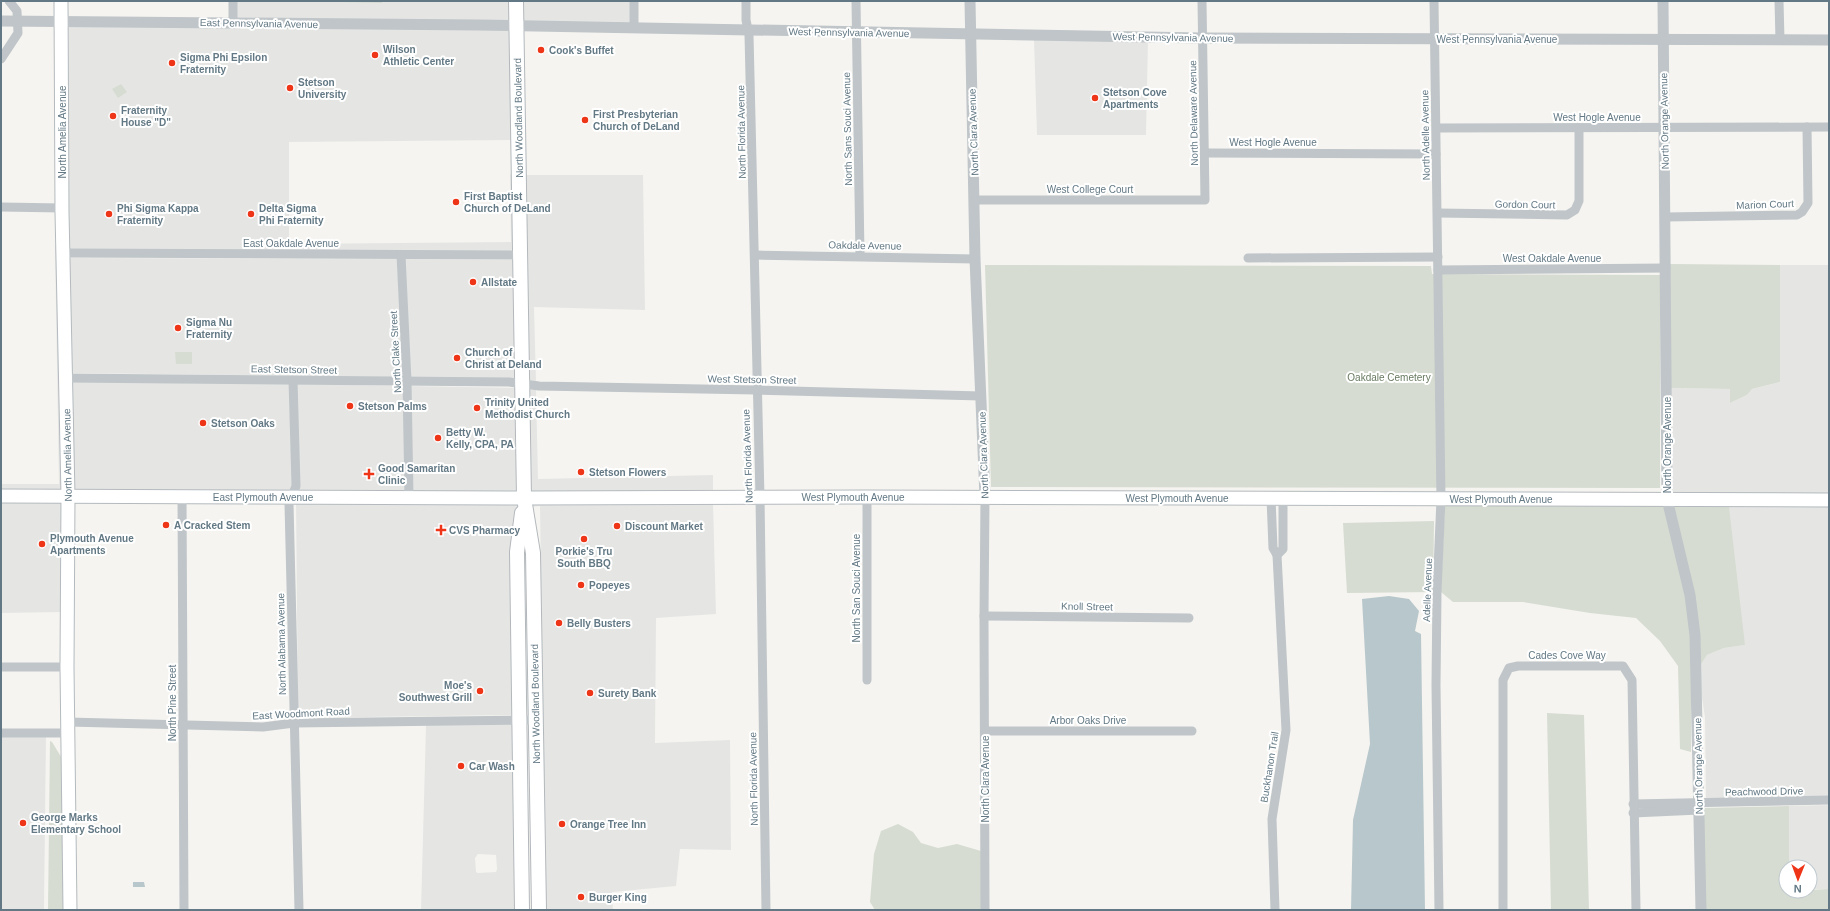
<svg xmlns="http://www.w3.org/2000/svg" width="1830" height="911" font-family="Helvetica,sans-serif">
<style>
.built{fill:#e5e6e4;fill-rule:evenodd}
.green{fill:#d6dcd1}
.water{fill:#b8c7cb}
.lines{fill:none;stroke-linecap:round;stroke-linejoin:round}
.secondary-casing{stroke:#b4babe;stroke-width:15}
.primary-casing{stroke:#b3b8bc;stroke-width:16}
.minor{stroke:#bfc5c8;stroke-width:9}
.tertiary{stroke:#bfc5c8;stroke-width:11}
.secondary{stroke:#fff;stroke-width:13}
.primary{stroke:#fff;stroke-width:14}
.poi-dot{fill:#ee3518;stroke:#fff;stroke-width:1.5}
.labels{text-anchor:middle;stroke-width:4;stroke-linejoin:round;paint-order:stroke}
.street-label{font-size:10px;fill:#627884;stroke:#fff}
.poi-label{font-size:10px;font-weight:bold;fill:#627884;stroke:#fff;text-anchor:start}
.park-label{font-size:10px;fill:#687a61;stroke:#fff}
</style>
<rect width="100%" height="100%" fill="#f5f4f0"/>
<g class="built">
<polygon points="233,1 634,1 634,28 516,27 518,140 289,142 289,244 511,242 510,174 515,175 516,251 63,253 61,21 233,23"/>
<polygon points="1034,40 1148,41 1146,135 1037,135"/>
<polygon points="522,175 643,175 645,310 534,307 536,381 526,380"/>
<polygon points="55,246 59,246 64,491 1,491 1,484 59,484"/>
<polygon points="67,258 397,259 403,377 69,373"/>
<polygon points="405,259 516,260 519,379 411,377"/>
<polygon points="1780,265 1829,265 1829,495 1671,495 1671,388 1730,389 1730,403 1747,395 1752,389 1780,382"/>
<polygon points="69,382 289,384 292,485 290,493 72,492"/>
<polygon points="297,384 404,386 405,492 298,493"/>
<polygon points="411,386 519,388 520,494 413,493"/>
<polygon points="527,389 536,390 538,479 713,475 713,493 528,494"/>
<polygon points="1,500 64,500 63,612 1,613"/>
<polygon points="296,501 520,503 519,508 515,509 515,715 298,718"/>
<polygon points="713,502 716,614 656,618 655,743 730,740 731,850 680,849 676,886 612,892 613,910 546,910 540,506 530,507 529,503"/>
<polygon points="1706,504 1829,504 1829,796 1706,799 1705,717 1700,685 1700,666 1707,655 1724,648 1745,645"/>
<path d="M515,724L518,910H421L426,725ZM478,854L496,855L497,869L496,872L478,873L476,872L475,858Z"/>
<polygon points="46,736 44,910 1,910 1,737"/>
<polygon points="1829,805 1829,889 1810,889 1810,867 1789,867 1789,806"/>
</g>
<g class="green">
<polygon points="301,1 382,1 382,3"/>
<polygon points="121,84 127,92 118,98 112,89"/>
<polygon points="1670,264 1780,265 1780,382 1752,389 1747,395 1730,403 1730,389 1671,388"/>
<polygon points="985,265 1431,266 1432,274 1660,275 1660,488 991,487"/>
<polygon points="175,352 192,352 192,364 176,364"/>
<polygon points="1445,503 1664,503 1686,596 1691,636 1691,752 1680,749 1678,666 1660,641 1636,618 1590,613 1523,602 1453,602 1441,592"/>
<polygon points="1672,503 1706,504 1729,507 1745,645 1724,648 1707,655 1700,666"/>
<polygon points="1434,521 1433,592 1347,593 1343,523"/>
<polygon points="1547,713 1584,715 1589,910 1551,910"/>
<polygon points="50,741 52,742 63,760 66,910 48,910"/>
<polygon points="1789,806 1789,867 1786,867 1786,891 1829,889 1829,910 1705,910 1703,808"/>
<polygon points="898,824 913,832 921,843 938,848 957,844 981,851 981,910 875,910 870,902 874,854 881,831"/>
</g>
<g class="water">
<polygon points="1389,596 1409,599 1419,611 1415,631 1421,634 1425,910 1351,910 1353,820 1370,744 1362,599"/>
<polygon points="133,882 144,882 145,887 133,887"/>
</g>
<g class="lines">
<g class="secondary-casing">
<g id="secondary">
<polyline points="61,1 62,212 68,496 67,667 70,910"/>
<polyline points="1,496 524,498 867,497 1829,500"/>
</g>
</g>
<g class="primary-casing">
<g id="primary">
<polyline points="516,1 524,498 533,553 539,910"/>
<polyline points="522,910 517,552 522,513"/>
</g>
</g>
<g class="minor">
<polyline points="233,1 233,23"/>
<polyline points="746,1 746,20 749,35 760,497 766,910"/>
<polyline points="856,1 860,256"/>
<polyline points="1434,1 1441,499 1437,592 1436,685 1439,910"/>
<polyline points="1779,1 1780,40"/>
<polyline points="634,28 634,1"/>
<polyline points="1,59 18,33 17,11 9,1"/>
<polyline points="1437,128 1829,127"/>
<polyline points="1205,153 1436,154"/>
<polyline points="975,200 1205,200 1202,1"/>
<polyline points="1,207 62,208"/>
<polyline points="1438,213 1567,215 1575,210 1579,201 1579,128"/>
<polyline points="1665,217 1797,215 1802,212 1808,203 1807,127"/>
<polyline points="63,253 520,255"/>
<polyline points="401,255 407,381 409,497"/>
<polyline points="755,255 975,259"/>
<polyline points="1248,258 1438,257"/>
<polyline points="1438,270 1666,268"/>
<polyline points="65,378 509,382 539,386 756,390 981,396"/>
<polyline points="293,380 296,486 289,504 299,910"/>
<polyline points="182,496 184,910"/>
<polyline points="867,497 867,680"/>
<polyline points="985,497 984,616 985,910"/>
<polyline points="1271,498 1273,548 1277,555 1286,730 1272,819 1275,910"/>
<polyline points="1277,555 1283,549 1283,498"/>
<polyline points="984,616 1189,618"/>
<polyline points="1,667 67,667"/>
<polyline points="68,722 263,727 294,723 535,720"/>
<polyline points="985,731 1192,731"/>
<polyline points="1,733 68,733"/>
<polyline points="1633,804 1829,800"/>
<polyline points="1633,813 1699,810"/>
<polyline points="1503,910 1503,680 1509,668 1518,666 1623,666 1632,680 1636,910"/>
</g>
<g class="tertiary">
<polyline points="970,1 975,259 985,497"/>
<polyline points="1663,1 1667,499 1690,595 1695,635 1701,910"/>
<polyline points="1,21 478,25 1202,38 1829,40"/>
</g>
<use href="#secondary" class="secondary"/>
<use href="#primary" class="primary"/>
</g>
<g class="poi-dot">
<circle cx="541" cy="50" r="4"/>
<circle cx="375" cy="55" r="4"/>
<circle cx="172" cy="63" r="4"/>
<circle cx="290" cy="88" r="4"/>
<circle cx="1095" cy="98" r="4"/>
<circle cx="113" cy="116" r="4"/>
<circle cx="585" cy="120" r="4"/>
<circle cx="456" cy="202" r="4"/>
<circle cx="109" cy="214" r="4"/>
<circle cx="251" cy="214" r="4"/>
<circle cx="473" cy="282" r="4"/>
<circle cx="178" cy="328" r="4"/>
<circle cx="457" cy="358" r="4"/>
<circle cx="350" cy="406" r="4"/>
<circle cx="477" cy="408" r="4"/>
<circle cx="203" cy="423" r="4"/>
<circle cx="438" cy="438" r="4"/>
<circle cx="581" cy="472" r="4"/>
<path d="M367 468h4v4h4v4h-4v4h-4v-4h-4v-4h4z"/>
<circle cx="166" cy="525" r="4"/>
<circle cx="617" cy="526" r="4"/>
<path d="M439 524h4v4h4v4h-4v4h-4v-4h-4v-4h4z"/>
<circle cx="584" cy="539" r="4"/>
<circle cx="42" cy="544" r="4"/>
<circle cx="581" cy="585" r="4"/>
<circle cx="559" cy="623" r="4"/>
<circle cx="480" cy="691" r="4"/>
<circle cx="590" cy="693" r="4"/>
<circle cx="461" cy="766" r="4"/>
<circle cx="23" cy="823" r="4"/>
<circle cx="562" cy="824" r="4"/>
<circle cx="581" cy="897" r="4"/>
</g>
<g class="labels">
<g class="street-label">
<text transform="translate(259 23) rotate(1)" y="4">East Pennsylvania Avenue</text>
<text transform="translate(849 32) rotate(1)" y="4">West Pennsylvania Avenue</text>
<text transform="translate(1173 37) rotate(1)" y="4">West Pennsylvania Avenue</text>
<text x="1497" y="43">West Pennsylvania Avenue</text>
<text transform="translate(1193 113) rotate(-91)" y="4">North Delaware Avenue</text>
<text x="1597" y="121">West Hogle Avenue</text>
<text transform="translate(518 118) rotate(-91)" y="4">North Woodland Boulevard</text>
<text transform="translate(1664 121) rotate(-91)" y="4">North Orange Avenue</text>
<text transform="translate(847 129) rotate(-91)" y="4">North Sans Souci Avenue</text>
<text transform="translate(62 132) rotate(-90)" y="4">North Amelia Avenue</text>
<text transform="translate(741 132) rotate(-91)" y="4">North Florida Avenue</text>
<text transform="translate(973 132) rotate(-92)" y="4">North Clara Avenue</text>
<text transform="translate(1425 135) rotate(-91)" y="4">North Adelle Avenue</text>
<text x="1273" y="146">West Hogle Avenue</text>
<text x="1090" y="193">West College Court</text>
<text transform="translate(1525 204) rotate(1)" y="4">Gordon Court</text>
<text transform="translate(1765 204) rotate(-2)" y="4">Marion Court</text>
<text x="291" y="247">East Oakdale Avenue</text>
<text transform="translate(865 245) rotate(1)" y="4">Oakdale Avenue</text>
<text x="1552" y="262">West Oakdale Avenue</text>
<text transform="translate(395 352) rotate(-93)" y="4">North Clake Street</text>
<text transform="translate(294 369) rotate(1)" y="4">East Stetson Street</text>
<text transform="translate(752 379) rotate(1)" y="4">West Stetson Street</text>
<text transform="translate(1667 445) rotate(-90)" y="4">North Orange Avenue</text>
<text transform="translate(67 455) rotate(-91)" y="4">North Amelia Avenue</text>
<text transform="translate(983 455) rotate(-92)" y="4">North Clara Avenue</text>
<text transform="translate(747 456) rotate(-92)" y="4">North Florida Avenue</text>
<text x="263" y="501">East Plymouth Avenue</text>
<text x="853" y="501">West Plymouth Avenue</text>
<text x="1177" y="502">West Plymouth Avenue</text>
<text x="1501" y="503">West Plymouth Avenue</text>
<text transform="translate(856 588) rotate(-90)" y="4">North San Souci Avenue</text>
<text transform="translate(1427 590) rotate(-88)" y="4">Adelle Avenue</text>
<text transform="translate(1087 606) rotate(1)" y="4">Knoll Street</text>
<text transform="translate(281 644) rotate(-91)" y="4">North Alabama Avenue</text>
<text x="1567" y="659">Cades Cove Way</text>
<text transform="translate(172 703) rotate(-90)" y="4">North Pine Street</text>
<text transform="translate(535 704) rotate(-91)" y="4">North Woodland Boulevard</text>
<text transform="translate(301 713) rotate(-3)" y="4">East Woodmont Road</text>
<text x="1088" y="724">Arbor Oaks Drive</text>
<text transform="translate(1698 766) rotate(-91)" y="4">North Orange Avenue</text>
<text transform="translate(1269 767) rotate(-81)" y="4">Buckhanon Trail</text>
<text transform="translate(753 779) rotate(-91)" y="4">North Florida Avenue</text>
<text transform="translate(985 779) rotate(-90)" y="4">North Clara Avenue</text>
<text transform="translate(1764 791) rotate(-1)" y="4">Peachwood Drive</text>
</g>
<g class="poi-label">
<text x="383" y="53">Wilson<tspan x="383" dy="12">Athletic Center</tspan></text>
<text x="549" y="54">Cook's Buffet</text>
<text x="180" y="61">Sigma Phi Epsilon<tspan x="180" dy="12">Fraternity</tspan></text>
<text x="298" y="86">Stetson<tspan x="298" dy="12">University</tspan></text>
<text x="1103" y="96">Stetson Cove<tspan x="1103" dy="12">Apartments</tspan></text>
<text x="121" y="114">Fraternity<tspan x="121" dy="12">House "D"</tspan></text>
<text x="593" y="118">First Presbyterian<tspan x="593" dy="12">Church of DeLand</tspan></text>
<text x="464" y="200">First Baptist<tspan x="464" dy="12">Church of DeLand</tspan></text>
<text x="117" y="212">Phi Sigma Kappa<tspan x="117" dy="12">Fraternity</tspan></text>
<text x="259" y="212">Delta Sigma<tspan x="259" dy="12">Phi Fraternity</tspan></text>
<text x="481" y="286">Allstate</text>
<text x="186" y="326">Sigma Nu<tspan x="186" dy="12">Fraternity</tspan></text>
<text x="465" y="356">Church of<tspan x="465" dy="12">Christ at Deland</tspan></text>
<text x="485" y="406">Trinity United<tspan x="485" dy="12">Methodist Church</tspan></text>
<text x="358" y="410">Stetson Palms</text>
<text x="211" y="427">Stetson Oaks</text>
<text x="446" y="436">Betty W.<tspan x="446" dy="12">Kelly, CPA, PA</tspan></text>
<text x="378" y="472">Good Samaritan<tspan x="378" dy="12">Clinic</tspan></text>
<text x="589" y="476">Stetson Flowers</text>
<text x="174" y="529">A Cracked Stem</text>
<text x="625" y="530">Discount Market</text>
<text x="449" y="534">CVS Pharmacy</text>
<text x="50" y="542">Plymouth Avenue<tspan x="50" dy="12">Apartments</tspan></text>
<text x="584" y="555" text-anchor="middle">Porkie's Tru<tspan x="584" dy="12">South BBQ</tspan></text>
<text x="589" y="589">Popeyes</text>
<text x="567" y="627">Belly Busters</text>
<text x="472" y="689" text-anchor="end">Moe's<tspan x="472" dy="12">Southwest Grill</tspan></text>
<text x="598" y="697">Surety Bank</text>
<text x="469" y="770">Car Wash</text>
<text x="31" y="821">George Marks<tspan x="31" dy="12">Elementary School</tspan></text>
<text x="570" y="828">Orange Tree Inn</text>
<text x="589" y="901">Burger King</text>
</g>
<g class="park-label">
<text x="1389" y="381">Oakdale Cemetery</text>
</g>
</g>
<rect width="1830" height="911" fill="none" stroke="#627884" stroke-width="4"/>
<g transform="translate(1798 879) rotate(181)"><circle r="19" fill="#ffffff" stroke="#c0c9ce"/>
<path d="M0-3L7 15L0 10L-7 15Z" fill="#ee3518"/>
<text y="-6" font-size="11" font-weight="bold" text-anchor="middle" fill="#627884">N</text>
</g>
</svg>
